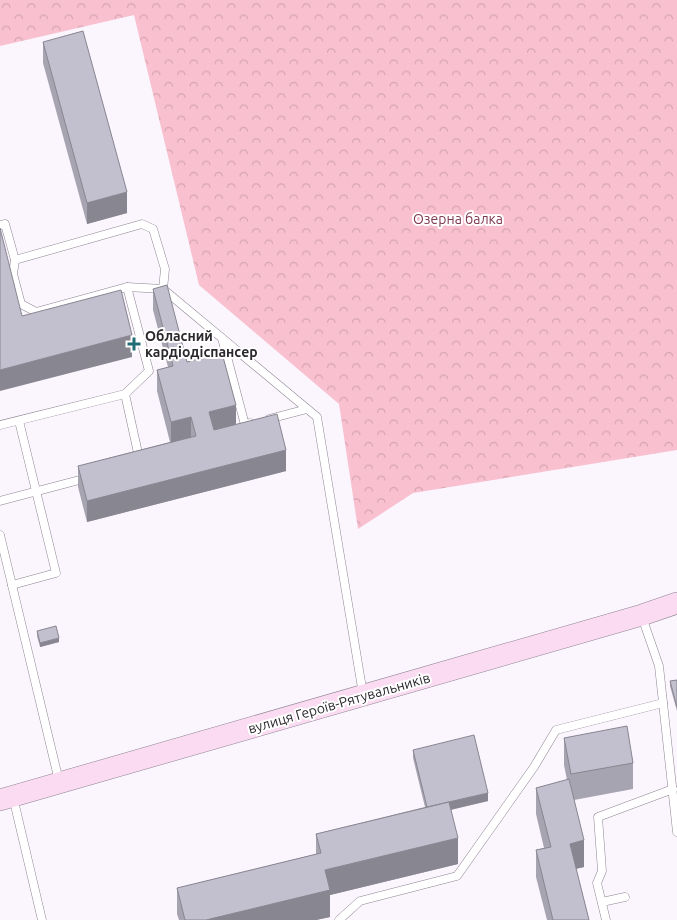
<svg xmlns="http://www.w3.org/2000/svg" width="677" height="920" font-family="Ubuntu,sans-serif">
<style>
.forest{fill:url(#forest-crowns)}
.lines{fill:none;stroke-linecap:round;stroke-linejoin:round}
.service-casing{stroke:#8e8591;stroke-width:9}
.secondary-casing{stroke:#8e8591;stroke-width:22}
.service{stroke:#fff;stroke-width:8}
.secondary{stroke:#fadbf1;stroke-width:21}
.wall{fill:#a7a4b1}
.shaded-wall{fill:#888690}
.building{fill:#c2bfce;stroke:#888690}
.poi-dot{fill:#216c74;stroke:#fff;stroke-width:2}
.labels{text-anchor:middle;stroke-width:4;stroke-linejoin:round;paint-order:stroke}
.park-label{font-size:14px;fill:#7f3950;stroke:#fff}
.poi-label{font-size:14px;font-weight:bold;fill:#2c292e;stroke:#fff;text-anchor:start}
.street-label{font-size:14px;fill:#2c292e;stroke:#fff}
</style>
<defs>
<pattern id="forest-crowns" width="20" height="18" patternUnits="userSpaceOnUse" patternTransform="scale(1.25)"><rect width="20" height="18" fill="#f9c0cf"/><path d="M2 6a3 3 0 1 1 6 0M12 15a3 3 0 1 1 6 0" fill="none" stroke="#d6a5b2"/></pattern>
</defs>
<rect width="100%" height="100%" fill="#fbf5fe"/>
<polygon class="forest" points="0,0 677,0 677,450 413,493 358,529 339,404 199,285 134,15 0,46"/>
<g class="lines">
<g class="service-casing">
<g id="service">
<polyline points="0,225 5,224 15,260 142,224 153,229 165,269 163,289 317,417 363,694"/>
<polyline points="15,260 13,274 21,304 36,312 127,287 163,289"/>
<polyline points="222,338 245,425 250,423"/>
<polyline points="125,394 138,453 134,460"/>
<polyline points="269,419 307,409"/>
<polyline points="0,425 125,394 149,371 127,287"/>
<polyline points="0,501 87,478"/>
<polyline points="0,535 59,781"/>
<polyline points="12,585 56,573 19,421"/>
<polyline points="642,617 659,666 677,832"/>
<polyline points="13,797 42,920"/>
<polyline points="602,902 625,897"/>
<polyline points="339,920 360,901 457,876 534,767 556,730 663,703"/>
<polyline points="606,920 597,883 602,871 598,817 673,789"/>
</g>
</g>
<g class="secondary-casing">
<polyline id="secondary" points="0,800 642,615 677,603"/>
</g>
<use href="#service" class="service"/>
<use href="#secondary" class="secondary"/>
</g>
<g class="wall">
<polygon points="43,42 127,213 87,224 43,63"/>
<polygon points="153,289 187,362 236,425 286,471 87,522 78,487 78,466 170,442 157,391 157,370 168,367 153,310"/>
<polygon points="37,631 59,642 40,647 37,636"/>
<polygon points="677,680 677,711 670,686 670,681"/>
<polygon points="564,738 633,763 633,789 574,800 584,867 576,869 589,920 547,920 536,877 536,850 544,848 536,814 536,788 567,780 564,765"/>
<polygon points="413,750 488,801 451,810 458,864 330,895 330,917 316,920 179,920 177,914 177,888 316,854 316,834 425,807 413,758"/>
</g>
<g class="shaded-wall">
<polygon points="127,192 127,213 87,224 87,203"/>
<polygon points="132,335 132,357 0,391 0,370"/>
<polygon points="236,405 236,426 209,433 209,412"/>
<polygon points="191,417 191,438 171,443 171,422"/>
<polygon points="286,450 286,471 87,522 87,501"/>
<polygon points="59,638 59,642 40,647 40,643"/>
<polygon points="488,793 488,801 427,815 427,807"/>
<polygon points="458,838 458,864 330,895 330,917 316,920 206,920 325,870"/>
<polygon points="584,840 584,867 570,870 570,844"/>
</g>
<g class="building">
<polygon points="83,31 127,192 87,203 43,42"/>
<polygon points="0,228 22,316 121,290 132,335 0,370"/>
<polygon points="167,285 187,362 222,353 236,405 209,412 214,430 277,414 286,450 87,501 78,466 196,436 191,417 171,422 157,370 173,366 153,289"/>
<polygon points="56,626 59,638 40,643 37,631"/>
<polygon points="677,680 677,707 670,681"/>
<polygon points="627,726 633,763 571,774 564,738"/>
<polygon points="474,735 488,793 427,807 413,750"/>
<polygon points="569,779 584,840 570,844 589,920 553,920 536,850 551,847 536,788"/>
<polygon points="449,802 458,838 325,870 330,890 206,920 185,920 177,888 321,853 316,834"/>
</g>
<path class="poi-dot" d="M131.5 336.5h5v5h5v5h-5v5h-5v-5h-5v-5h5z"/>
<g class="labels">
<g class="park-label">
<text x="458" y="224">Озерна балка</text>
</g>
<g class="poi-label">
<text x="145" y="341">Обласний<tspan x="145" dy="16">кардіодіспансер</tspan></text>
</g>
<g class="street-label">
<text transform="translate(339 703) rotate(-16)" y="5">вулиця Героїв-Рятувальників</text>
</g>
</g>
</svg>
